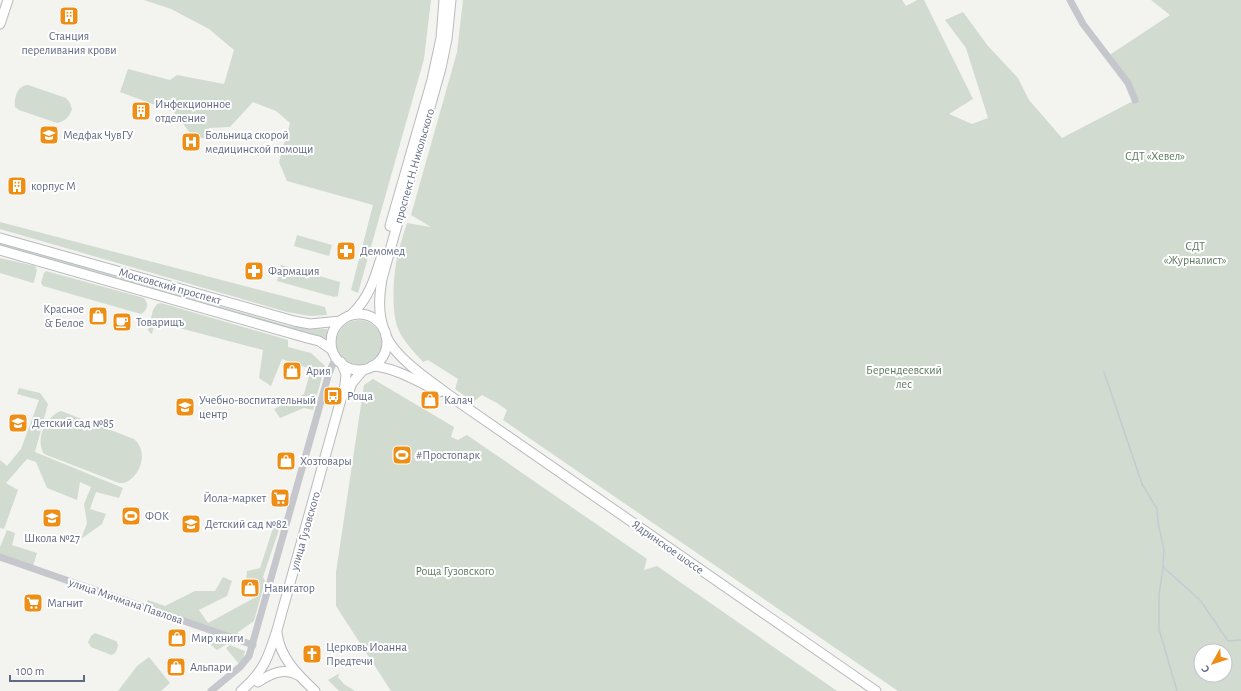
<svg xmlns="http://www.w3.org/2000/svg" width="1241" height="691" font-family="'Alegreya Sans',sans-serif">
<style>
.green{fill:#d1dbd0;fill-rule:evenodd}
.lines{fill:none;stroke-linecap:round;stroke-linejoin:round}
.stream{stroke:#c5cbd3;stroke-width:1.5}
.major-casing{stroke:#b8babf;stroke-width:11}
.minor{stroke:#c6c7cc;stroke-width:7}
.major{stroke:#fff;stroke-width:9}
.labels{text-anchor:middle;stroke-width:4;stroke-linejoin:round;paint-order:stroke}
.poi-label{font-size:12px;fill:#616983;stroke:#fff;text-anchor:start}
.park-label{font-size:12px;fill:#607963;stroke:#fff}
.street-label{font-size:12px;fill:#616983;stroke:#fff}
</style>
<rect width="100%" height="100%" fill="#f3f4ef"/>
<g class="green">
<polygon points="144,0 431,0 424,59 358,293 351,290 373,205 287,181 279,162 290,123 276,111 253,102 230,127 209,128 206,138 194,138 174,112 120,92 128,69 170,80 177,75 224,84 234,50 209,29 171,9"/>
<path d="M463,0H902L906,6L917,0H924L973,99L949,114L972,124L988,118L966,48L945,20L963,12L988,46L1018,78L1029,100L1062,138L1135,100L1108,56L1170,15L1151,0H1241V691H898L503,420L507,410L497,403L482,395L473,402L455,389L458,379L428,360L423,362C415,353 406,344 400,333C391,318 393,281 396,264C398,250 403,236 407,223L431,227L411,215L457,52ZM1201,651H1225V675H1201Z"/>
<path d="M28,85L66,98L70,103L72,109C69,117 66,121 57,123L19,110L15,107C14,97 17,86 28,85Z"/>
<polygon points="0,222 325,307 327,315 310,316 287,312 0,229"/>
<polygon points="297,235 332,245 329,256 294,246"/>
<polygon points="0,243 289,326 306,328 327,329 328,330 326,338 325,339 0,245"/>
<polygon points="0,258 35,266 37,270 34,282 33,283 0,273"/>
<polygon points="281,265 340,282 338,296 334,297 277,281"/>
<path d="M46,271L144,298C149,304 148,310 141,314L43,286L41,283L44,273Z"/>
<polygon points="161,303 288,340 288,347 311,353 325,366 313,410 304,408 280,418 274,409 304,394 311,369 282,359 271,386 259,378 263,350 157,322 155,323 152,334 150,333 148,330 153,310 157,304"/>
<circle cx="359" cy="343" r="23"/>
<polygon points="373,379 454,427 451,437 458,440 467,435 647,559 644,570 657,566 837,691 391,691 336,606 336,572 364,385"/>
<polygon points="19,388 40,393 48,404 35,452 123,488 119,498 96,492 90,509 106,514 102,524 81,539 87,523 84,504 91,487 80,482 77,500 47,488 36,462 27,459 6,483 18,490 4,529 0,528 0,460 7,466 21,449 39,400 17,394"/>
<path d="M61,411L134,439C147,450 143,472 128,481C126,483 121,483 119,483L44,454C35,439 45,417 61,411Z"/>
<polygon points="275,522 281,524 263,577 265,581 254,621 237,633 245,636 243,640 145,605 148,600 165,606 195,591 215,591 223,577 232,581 227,596 199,610 208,623 258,596 257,581 246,580 247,571 260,568"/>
<polygon points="7,530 15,533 12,545 37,553 33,566 0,554 0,547"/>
<path d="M95,633L116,641L118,645C117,650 116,654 111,655L91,647L88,642L91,636Z"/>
<polygon points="207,637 227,644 217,650 211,645 207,646 205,642"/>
<polygon points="230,645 245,651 243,659 238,663 226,648"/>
<polygon points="149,657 170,683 161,691 118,691 137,666"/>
<polygon points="340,673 338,677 344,684 355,691 339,691 328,680"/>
</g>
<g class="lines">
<g class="stream">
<polyline points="1104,372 1142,484 1157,509 1158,523 1164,549 1163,567 1159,595 1159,629 1177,691"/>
<polyline points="1163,567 1200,600 1228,641 1241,640"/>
</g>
<g class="major-casing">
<g id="major">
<polyline points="0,24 8,0"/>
<polyline points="390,226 432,80 441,38 444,0"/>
<polyline points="0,238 294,321 310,324 340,321"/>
<polyline points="0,250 307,338 319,341 331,349"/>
<path d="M352,314C369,298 375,278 382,255"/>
<circle cx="359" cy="342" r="28"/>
<path d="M384,330C378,313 379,297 382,279L441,68L447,39L451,0"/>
<path d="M386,336C397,361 438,386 460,403L876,691"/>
<path d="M372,366C392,366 421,383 439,392"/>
<polyline points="348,394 352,383 363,370"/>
<path d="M277,633C280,658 298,675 315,691"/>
<path d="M258,682C270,674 284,667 298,675"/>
<path d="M241,691C264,671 268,658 277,630L345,385L346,374L341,362"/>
</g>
</g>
<g class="minor">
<polyline points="1070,0 1083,24 1128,83 1135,100"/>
<polyline points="0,557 253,645"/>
<polyline points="211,691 240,667 249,656 329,373 336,357"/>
</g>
<use href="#major" class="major"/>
</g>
<defs>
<g id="building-square" transform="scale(1)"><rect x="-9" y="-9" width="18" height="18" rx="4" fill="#ee8e15" stroke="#fff"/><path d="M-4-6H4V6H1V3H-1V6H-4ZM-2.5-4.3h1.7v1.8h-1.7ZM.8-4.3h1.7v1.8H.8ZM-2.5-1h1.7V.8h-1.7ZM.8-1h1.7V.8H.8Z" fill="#fff"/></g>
<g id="university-square" transform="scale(1)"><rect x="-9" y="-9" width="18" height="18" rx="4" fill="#ee8e15" stroke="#fff"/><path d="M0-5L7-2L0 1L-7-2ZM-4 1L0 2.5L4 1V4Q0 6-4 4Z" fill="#fff"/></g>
<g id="hospital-square" transform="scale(1)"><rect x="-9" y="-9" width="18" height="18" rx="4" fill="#ee8e15" stroke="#fff"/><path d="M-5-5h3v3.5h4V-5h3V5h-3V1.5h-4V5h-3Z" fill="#fff"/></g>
<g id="pharmacy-square" transform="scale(1)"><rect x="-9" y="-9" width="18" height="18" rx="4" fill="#ee8e15" stroke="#fff"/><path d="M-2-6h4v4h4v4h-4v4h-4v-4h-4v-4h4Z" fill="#fff"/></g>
<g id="shop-square" transform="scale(1)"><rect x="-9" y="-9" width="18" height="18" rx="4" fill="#ee8e15" stroke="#fff"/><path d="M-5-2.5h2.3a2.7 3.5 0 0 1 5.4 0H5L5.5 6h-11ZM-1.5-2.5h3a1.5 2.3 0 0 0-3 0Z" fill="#fff"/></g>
<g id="cafe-square" transform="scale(1)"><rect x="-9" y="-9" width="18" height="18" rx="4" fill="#ee8e15" stroke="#fff"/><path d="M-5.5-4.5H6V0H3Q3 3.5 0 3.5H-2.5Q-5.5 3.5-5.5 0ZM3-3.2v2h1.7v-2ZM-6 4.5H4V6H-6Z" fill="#fff"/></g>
<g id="bus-square" transform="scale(1)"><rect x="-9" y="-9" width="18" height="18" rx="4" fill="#ee8e15" stroke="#fff"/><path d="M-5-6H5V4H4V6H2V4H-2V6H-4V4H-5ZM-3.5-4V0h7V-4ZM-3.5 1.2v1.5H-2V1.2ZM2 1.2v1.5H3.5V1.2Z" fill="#fff"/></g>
<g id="school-square" transform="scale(1)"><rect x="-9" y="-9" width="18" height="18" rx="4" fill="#ee8e15" stroke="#fff"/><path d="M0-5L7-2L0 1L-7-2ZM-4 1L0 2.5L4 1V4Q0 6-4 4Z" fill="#fff"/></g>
<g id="stadium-square" transform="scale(1)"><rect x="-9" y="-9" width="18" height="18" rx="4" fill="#ee8e15" stroke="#fff"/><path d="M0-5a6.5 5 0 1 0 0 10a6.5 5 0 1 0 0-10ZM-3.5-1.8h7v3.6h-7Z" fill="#fff"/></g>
<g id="supermarket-square" transform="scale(1)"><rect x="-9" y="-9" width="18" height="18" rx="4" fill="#ee8e15" stroke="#fff"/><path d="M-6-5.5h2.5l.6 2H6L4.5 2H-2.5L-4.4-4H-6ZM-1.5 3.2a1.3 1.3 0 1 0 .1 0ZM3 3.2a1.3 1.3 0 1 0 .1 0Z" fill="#fff"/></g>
<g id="church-square" transform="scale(1)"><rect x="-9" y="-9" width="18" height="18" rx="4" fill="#ee8e15" stroke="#fff"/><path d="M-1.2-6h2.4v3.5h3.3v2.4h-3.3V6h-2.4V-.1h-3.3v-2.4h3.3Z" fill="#fff"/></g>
</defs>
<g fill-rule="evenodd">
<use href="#building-square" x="69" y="16"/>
<use href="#building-square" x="141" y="111"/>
<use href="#university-square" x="49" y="135"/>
<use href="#hospital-square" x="191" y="142"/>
<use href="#building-square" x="17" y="186"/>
<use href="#pharmacy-square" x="346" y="251"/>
<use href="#pharmacy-square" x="254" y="271"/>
<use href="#shop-square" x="98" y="316"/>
<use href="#cafe-square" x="122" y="322"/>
<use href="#shop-square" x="292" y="371"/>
<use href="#bus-square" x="333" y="396"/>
<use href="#shop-square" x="430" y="400"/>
<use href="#school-square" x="185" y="407"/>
<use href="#school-square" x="18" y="423"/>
<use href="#stadium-square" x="402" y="455"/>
<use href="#shop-square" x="286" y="461"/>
<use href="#supermarket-square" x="280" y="498"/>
<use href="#stadium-square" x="131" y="516"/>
<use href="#school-square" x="52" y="518"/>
<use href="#school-square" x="191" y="524"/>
<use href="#shop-square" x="250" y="588"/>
<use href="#supermarket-square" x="33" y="603"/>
<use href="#shop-square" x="177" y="638"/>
<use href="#church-square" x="312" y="654"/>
<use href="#shop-square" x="176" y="667"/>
</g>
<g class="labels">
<g class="poi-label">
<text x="69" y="40" text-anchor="middle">Станция<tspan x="69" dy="14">переливания крови</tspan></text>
<text x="155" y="108">Инфекционное<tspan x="155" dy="14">отделение</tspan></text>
<text x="63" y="139">Медфак ЧувГУ</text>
<text x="205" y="139">Больница скорой<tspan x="205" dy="14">медицинской помощи</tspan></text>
<text x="31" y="190">корпус М</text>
<text x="360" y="255">Демомед</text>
<text x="268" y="275">Фармация</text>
<text x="84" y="313" text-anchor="end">Красное<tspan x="84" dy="14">&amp; Белое</tspan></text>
<text x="136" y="326">Товарищъ</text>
<text x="306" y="375">Ария</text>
<text x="347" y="400">Роща</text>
<text x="199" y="404">Учебно-воспитательный<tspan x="199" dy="14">центр</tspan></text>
<text x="444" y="404">Калач</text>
<text x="32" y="427">Детский сад №85</text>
<text x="416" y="459">#Простопарк</text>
<text x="300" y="465">Хозтовары</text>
<text x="266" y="502" text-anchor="end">Йола-маркет</text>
<text x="145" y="520">ФОК</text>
<text x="205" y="528">Детский сад №82</text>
<text x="52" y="542" text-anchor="middle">Школа №27</text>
<text x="264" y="592">Навигатор</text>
<text x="47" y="607">Магнит</text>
<text x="191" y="642">Мир книги</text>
<text x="326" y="651">Церковь Иоанна<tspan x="326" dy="14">Предтечи</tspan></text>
<text x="190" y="671">Альпари</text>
</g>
<g class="park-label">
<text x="1155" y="160">СДТ «Хевел»</text>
<text x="1195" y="250">СДТ<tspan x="1195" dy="14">«Журналист»</tspan></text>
<text x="904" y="374">Берендеевский<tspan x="904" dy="14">лес</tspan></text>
<text x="455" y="575">Роща Гузовского</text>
</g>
<g class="street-label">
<text transform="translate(414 166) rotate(-74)" y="4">проспект Н.Никольского</text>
<text transform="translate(170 286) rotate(16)" y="4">Московский проспект</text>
<text transform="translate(305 531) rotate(-74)" y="4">улица Гузовского</text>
<text transform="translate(668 547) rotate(35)" y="4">Ядринское шоссе</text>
<text transform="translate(126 601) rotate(19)" y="4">улица Мичмана Павлова</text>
</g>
</g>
<g transform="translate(1213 663) rotate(231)"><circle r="19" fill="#ffffff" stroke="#c0c3cd"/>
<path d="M0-3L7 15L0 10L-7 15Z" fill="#ee8e15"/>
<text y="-6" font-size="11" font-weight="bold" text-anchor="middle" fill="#616983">С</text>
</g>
<path d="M10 675v6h74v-6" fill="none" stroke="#616983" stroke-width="2"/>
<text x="16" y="675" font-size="12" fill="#616983" stroke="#ffffff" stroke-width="3" paint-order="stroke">100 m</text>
</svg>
